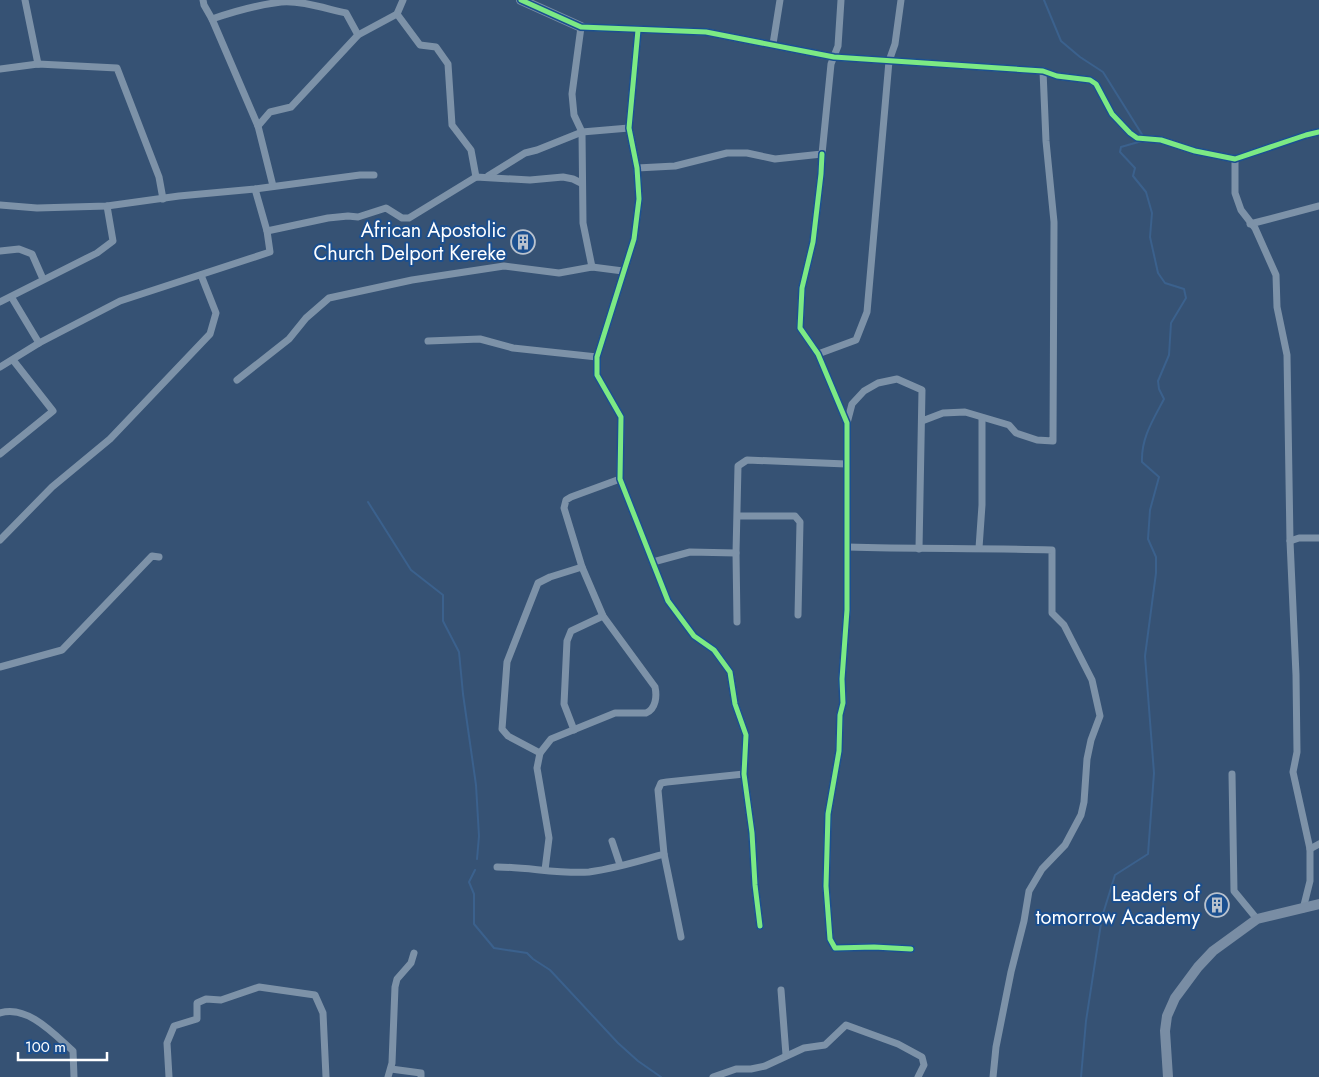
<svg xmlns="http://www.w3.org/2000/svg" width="1319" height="1077" font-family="Jost,sans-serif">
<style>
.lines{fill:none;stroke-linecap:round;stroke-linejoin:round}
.stream{stroke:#3b618d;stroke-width:2}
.street{stroke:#7d92a8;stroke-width:7}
.secondary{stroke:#798da4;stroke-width:10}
.cycleway-casing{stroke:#1b4f8f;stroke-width:8}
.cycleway{stroke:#7ce984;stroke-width:5}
.labels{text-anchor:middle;stroke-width:4;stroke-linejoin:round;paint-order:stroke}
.poi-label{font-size:20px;fill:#fff;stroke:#1b4f8f;text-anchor:end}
</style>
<rect width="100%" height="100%" fill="#365274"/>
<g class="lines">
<g class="stream">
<polyline points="1044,0 1061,41 1080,57 1103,72 1143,136"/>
<polyline points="368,502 411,570 443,595 443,621 459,652 463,694 476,785 479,836 477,859"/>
<polyline points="475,870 469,882 474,894 474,924 494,948 527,953 533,959 550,970 618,1043 638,1061 661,1077"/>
<path d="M1081,1077L1086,1021L1102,917L1115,875L1148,854L1154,773L1145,656L1156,573V557L1148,539L1150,510L1159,477L1142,462C1141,438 1153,420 1164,399L1159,389L1158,381L1169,355L1171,323L1186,298L1184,289L1165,283L1158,273L1150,237L1152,213L1146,192L1133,176L1135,168L1120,152L1121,147L1142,141"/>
</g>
<g class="street">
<polyline points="25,0 38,64"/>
<polyline points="203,0 204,5 212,19 258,126 273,186"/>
<polyline points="397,14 420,45 436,47 448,64 452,125 471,150 476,177"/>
<path d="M212,19C235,11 257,5 281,2C300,0 327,9 346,13L358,35"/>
<polyline points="638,30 629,128 637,168 639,199 634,239 597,357 597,375 621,417 620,479 668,601 694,636 714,650 730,672 735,704 746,735 744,774 752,833 755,885 760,926"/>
<polyline points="773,44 780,0"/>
<polyline points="0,69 38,64 117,68 159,177 163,199"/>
<polyline points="258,126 270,112 291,107 358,35 397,14 403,0"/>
<polyline points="822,154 821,174 813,242 802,288 800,328 818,354 847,423 847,610 842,679 843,703 840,715 839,751 828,814 826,886 830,939 835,948 874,947 911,949"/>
<polyline points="1235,159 1235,193 1241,210 1255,228 1276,275 1277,307 1287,355 1290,541 1296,675 1297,752 1293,772 1310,849 1310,881 1303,909"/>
<polyline points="637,168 675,166 727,153 747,153 775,159 822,154 831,64 838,46 841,0"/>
<polyline points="488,176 525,153 537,150 582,132 629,128"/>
<polyline points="0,205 37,208 107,206 179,196 255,189 360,175 374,175"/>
<polyline points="1250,224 1319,206"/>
<polyline points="267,231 328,218 348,216 358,217 386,208 402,218 409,218 476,177 530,180 563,177 573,179 581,183"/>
<polyline points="0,251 19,249 32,254 43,279"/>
<polyline points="592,267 583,223 582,132 574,115 572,94 581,27 706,32 834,57 1043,71 1057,76 1090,80 1096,84 1112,114 1130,133 1137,138 1161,140 1195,151 1235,159 1306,135 1319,132"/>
<polyline points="12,298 39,343"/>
<polyline points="0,302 97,253 113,241 107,206"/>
<polyline points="428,341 480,339 513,348 597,357"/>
<polyline points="818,354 856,340 867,312 889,61 895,44 901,0"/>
<polyline points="0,367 39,343 120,301 270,252 267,231 255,189"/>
<polyline points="237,380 289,339 306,318 329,298 412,280 504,266 559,273 592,267 623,271"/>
<polyline points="922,421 943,413 965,412 1009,425 1016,433 1037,440 1053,441 1054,222 1046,141 1043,71"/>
<polyline points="847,423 852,404 864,391 878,383 897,379 922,390 919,549"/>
<polyline points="0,454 53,411 13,360"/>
<polyline points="738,516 795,516 800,522 798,615"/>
<polyline points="0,540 52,487 110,439 210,334 216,313 201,275"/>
<polyline points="1290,541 1299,538 1319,538"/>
<path d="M848,547C916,549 984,548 1052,550V613L1064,625L1092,680L1100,716L1091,740L1087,759L1084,802L1081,815L1065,845L1042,869L1029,891L1024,921L1011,972L996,1047L993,1077"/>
<polyline points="979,548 982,505 982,418"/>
<polyline points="653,562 690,552 736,553"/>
<polyline points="737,622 736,553 738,466 747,460 846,464"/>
<polyline points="0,667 62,650 152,556 159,557"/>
<polyline points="574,730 564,704 567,641 571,631 603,616"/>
<polyline points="540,753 508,736 502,729 507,662 538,583 550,577 582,567"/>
<polyline points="1232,774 1234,891 1257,919"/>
<polyline points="612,841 620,865"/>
<polyline points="1310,849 1319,844"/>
<path d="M497,867C528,867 558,874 589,872C614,869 640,861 664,854"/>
<path d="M545,870L549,838L537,768L540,753L551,739L615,713H646C656,709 657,696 655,687L603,616L582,567L564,508L566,500L571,497L620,479"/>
<polyline points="681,937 664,854 658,790 661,783 667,782 744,774"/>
<polyline points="781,990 786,1055"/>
<path d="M0,1013C27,1004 55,1035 73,1051L74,1077"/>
<polyline points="391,1069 421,1073 421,1077"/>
<polyline points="169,1077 167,1043 174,1026 197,1019 197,1003 206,999 221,1000 259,987 315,995 323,1013 326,1077"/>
<polyline points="388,1077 392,1063 395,987 397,979 411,963 414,953"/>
<polyline points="713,1077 736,1069 751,1069 765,1066 804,1048 825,1045 846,1025 898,1044 922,1057 924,1065 918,1077"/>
</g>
<g class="secondary">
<polyline points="521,0 581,27"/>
<polyline points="1168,1077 1165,1031 1167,1016 1175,998 1198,967 1213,951 1257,919 1319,904"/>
</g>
<g class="cycleway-casing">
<g id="cycleway">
<polyline points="521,0 581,27 706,32 834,57 1043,71 1057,76 1090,80 1096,84 1112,114 1130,133 1137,138 1161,140 1195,151 1235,159 1306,135 1319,132"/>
<polyline points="638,30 629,128 637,168 639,199 634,239 597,357 597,375 621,417 620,479 668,601 694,636 714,650 730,672 735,704 746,735 744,774 752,833 755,885 760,926"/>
<polyline points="822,154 821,174 813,242 802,288 800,328 818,354 847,423 847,610 842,679 843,703 840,715 839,751 828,814 826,886 830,939 835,948 874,947 911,949"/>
</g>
</g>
<use href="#cycleway" class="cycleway"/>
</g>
<defs>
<g id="building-ring" transform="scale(1.25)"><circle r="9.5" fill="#1b4f8f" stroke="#b9c2ce" stroke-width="1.5"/><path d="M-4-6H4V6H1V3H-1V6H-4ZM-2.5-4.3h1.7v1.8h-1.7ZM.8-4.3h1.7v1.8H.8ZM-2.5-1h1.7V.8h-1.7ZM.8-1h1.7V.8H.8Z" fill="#b9c2ce"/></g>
</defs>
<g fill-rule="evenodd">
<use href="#building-ring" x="523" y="242"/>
<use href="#building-ring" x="1217" y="905"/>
</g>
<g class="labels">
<g class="poi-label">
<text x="506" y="237">African Apostolic<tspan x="506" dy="23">Church Delport Kereke</tspan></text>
<text x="1200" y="901">Leaders of<tspan x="1200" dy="23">tomorrow Academy</tspan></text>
</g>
</g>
<path d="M18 1052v8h89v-8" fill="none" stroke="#ffffff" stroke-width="2.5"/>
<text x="25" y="1052" font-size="15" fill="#ffffff" stroke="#1b4f8f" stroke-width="4" paint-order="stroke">100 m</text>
</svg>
